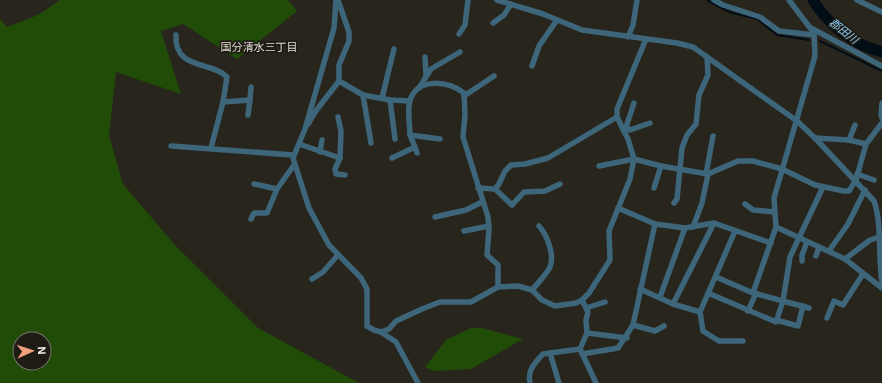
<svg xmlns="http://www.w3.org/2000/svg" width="882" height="383" font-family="Helvetica,'Noto Sans JP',sans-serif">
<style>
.green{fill:#204c07;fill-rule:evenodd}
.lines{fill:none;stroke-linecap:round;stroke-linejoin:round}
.stream{stroke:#030d15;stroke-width:2}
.river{stroke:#030d15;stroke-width:11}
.street{stroke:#3d667a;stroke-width:5.5}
.labels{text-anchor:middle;stroke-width:3.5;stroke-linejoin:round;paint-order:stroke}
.water-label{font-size:11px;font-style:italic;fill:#8cd0fc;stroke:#1e1c14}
.neighbourhood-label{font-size:11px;fill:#dfdbd0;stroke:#1e1c14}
</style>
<rect width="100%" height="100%" fill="#28251d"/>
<g class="green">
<path d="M60,0H288L297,11L237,59L183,24L161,31L181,94L116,72L109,136L123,184L174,244L258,328L359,383H0V19L7,27L38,15ZM20,339H44V363H20Z"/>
<polygon points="471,328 482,328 523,339 471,369 435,371 425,367 446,340"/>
</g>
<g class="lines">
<g class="stream">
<polyline points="707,0 729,12 757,19 777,35 809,40"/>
<polyline points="820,41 882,71"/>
</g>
<path class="river" d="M813,0C828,25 854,45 882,52"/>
<g class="street">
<polyline points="336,0 334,28 305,129 293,158 309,208 329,245 361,278 367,289 367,326 374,330 381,332 389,329 396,321 422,309 440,302 471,302 498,287 518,286 532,290 542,300 555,306 576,303 582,300 589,293 610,260 609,231 630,179 634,159 628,139 617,117 617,109 646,39"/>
<path d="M497,0L543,14L582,30L677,43L693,47L797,121L815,138L874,201C882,222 878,258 882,282"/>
<polyline points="714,0 723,5 760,17 779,31 814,35"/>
<polyline points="789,0 814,33 815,56 774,198 776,227 845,259 882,288"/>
<polyline points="857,0 882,12"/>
<polyline points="493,23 504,15 511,4"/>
<polyline points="811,28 882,66"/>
<polyline points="459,34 465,25 468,0"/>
<path d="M176,35C174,70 211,61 227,77L223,102L211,148"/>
<polyline points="628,37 633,25 637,0"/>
<polyline points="425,57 426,75"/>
<polyline points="532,66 539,46 557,20"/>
<polyline points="339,81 363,95 390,100 410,101"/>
<polyline points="419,88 431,69 460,52"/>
<polyline points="363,95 371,143"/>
<polyline points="464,96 494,76"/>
<polyline points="382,98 394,49"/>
<polyline points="250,100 251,87"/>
<polyline points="390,100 395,139"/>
<polyline points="223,102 250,100 248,115"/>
<polyline points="882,103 881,114 882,118"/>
<polyline points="308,124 315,112 339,81 339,65 349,41 349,32 338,0"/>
<polyline points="626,127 630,130 650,123"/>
<polyline points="623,130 626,127 634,103"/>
<polyline points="815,138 849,140 866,144 882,123"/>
<path d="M440,139L410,135C410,125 407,111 410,100C418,77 448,81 464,93L465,115L463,137L488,217L489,229L487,255L498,265V287"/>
<polyline points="849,140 855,125"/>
<polyline points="299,144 340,158 341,131 338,117"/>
<polyline points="171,146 293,155"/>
<polyline points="415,147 417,153"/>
<polyline points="320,152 322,140"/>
<polyline points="340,158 335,169 336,174 345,175"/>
<polyline points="392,158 415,147 410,135"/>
<polyline points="599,166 634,159 661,166 708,174 738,161 753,161 782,169 815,185 844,191 849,191 856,180 866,144"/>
<polyline points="706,174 713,136"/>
<polyline points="857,174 874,180"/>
<polyline points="254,184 277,189"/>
<polyline points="478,188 495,189 499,184 505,171 511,165 525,164 548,158 617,117"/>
<polyline points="654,188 661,166"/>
<polyline points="495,189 512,205 524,192 545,191 560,184"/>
<polyline points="674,203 677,199 682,148 687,135 696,124 699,95 708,75 707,57"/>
<polyline points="745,204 753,210 774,212"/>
<polyline points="618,208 655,224 685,228 714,223 771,243"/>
<polyline points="435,217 466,210 482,202"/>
<polyline points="251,219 254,213 267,213 277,189 294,165"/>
<polyline points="693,227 702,203 708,174"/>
<polyline points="464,231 489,226"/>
<polyline points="829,251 848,224 865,190"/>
<polyline points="816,256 819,247"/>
<polyline points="845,259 870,240 879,237"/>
<polyline points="802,261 802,255 807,242"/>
<polyline points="716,277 753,293 776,227"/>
<polyline points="312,279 323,272 337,256"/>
<polyline points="640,289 673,304 700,312 735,231"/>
<path d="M532,290C537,284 546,275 550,267C555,255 547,235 539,226"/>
<polyline points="708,293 776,322 783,301 790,257 823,187"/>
<polyline points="753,293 809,308"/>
<polyline points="660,297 685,228"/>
<polyline points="673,304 714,223"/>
<polyline points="586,308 605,302"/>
<polyline points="748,311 756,293"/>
<polyline points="700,312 703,331 719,341 743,341"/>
<polyline points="827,318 834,301 843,305 863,274"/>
<polyline points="776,320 798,326 803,306"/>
<polyline points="633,325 655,331 664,326"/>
<polyline points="381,332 396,342 418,383"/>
<polyline points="587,333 627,338"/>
<polyline points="580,349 587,333 586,320 588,312 582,300"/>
<polyline points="581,351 596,383"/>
<polyline points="550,353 559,383"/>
<polyline points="582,354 618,348 633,325 655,224"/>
<path d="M530,383C527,370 535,363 543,354L580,349"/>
</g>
</g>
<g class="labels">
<g class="water-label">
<text transform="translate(844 31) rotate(38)" y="4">郡田川</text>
</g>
<g class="neighbourhood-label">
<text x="259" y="51">国分清水三丁目</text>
</g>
</g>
<g transform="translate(32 351) rotate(87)"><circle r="19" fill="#1e1c14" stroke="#74726b"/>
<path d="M0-3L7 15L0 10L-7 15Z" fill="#f1a17c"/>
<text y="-6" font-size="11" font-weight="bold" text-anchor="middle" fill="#f4f2ed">N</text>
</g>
</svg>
